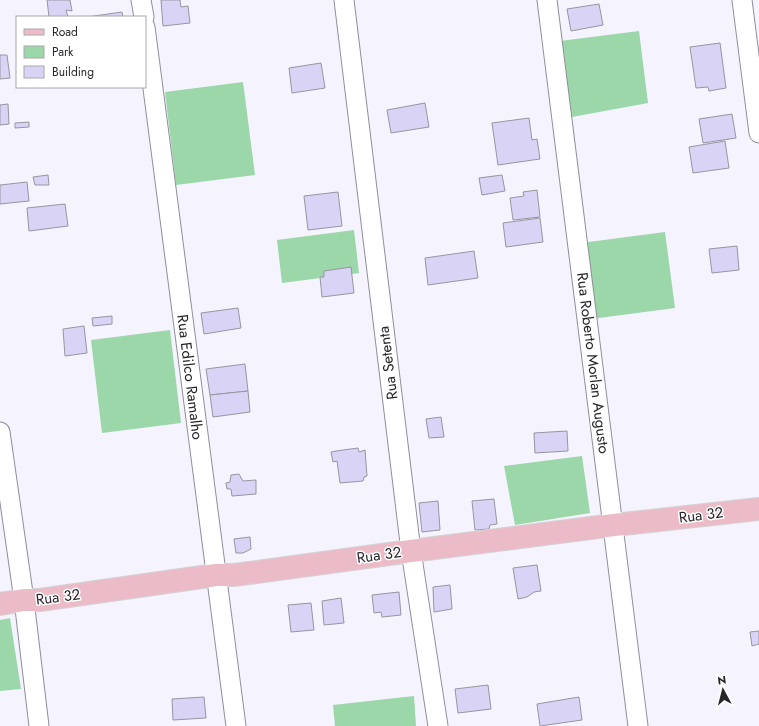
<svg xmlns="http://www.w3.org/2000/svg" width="759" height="726" font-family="Jost,sans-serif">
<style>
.green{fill:#9bd7a8}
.building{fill:#d9d4f6;stroke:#9795a1}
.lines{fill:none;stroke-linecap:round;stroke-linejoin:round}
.minor-casing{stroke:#8f8e9a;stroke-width:21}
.major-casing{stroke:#d4d3d4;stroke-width:24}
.minor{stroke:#fff;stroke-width:19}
.major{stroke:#ebbcc7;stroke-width:22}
.labels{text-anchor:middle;stroke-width:3;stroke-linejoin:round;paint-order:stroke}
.street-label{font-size:15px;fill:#26252a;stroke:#fff}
</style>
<rect width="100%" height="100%" fill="#f5f3fe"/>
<g class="green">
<polygon points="639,31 648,103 572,117 560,41"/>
<polygon points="243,82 255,175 176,185 165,92"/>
<polygon points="354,230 359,273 282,283 277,240"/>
<polygon points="665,232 675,308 591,319 581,243"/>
<polygon points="170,330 181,423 102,433 91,340"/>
<polygon points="582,456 590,513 515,525 504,466"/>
<polygon points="10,618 21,689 0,691 0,620"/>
<polygon points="414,696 416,726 335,726 333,705"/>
</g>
<g class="building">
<polygon points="47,0 70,0 72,11 66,10 68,17 49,17"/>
<polygon points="161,0 180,0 181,7 188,6 190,23 163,26"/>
<polygon points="599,4 603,25 571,31 567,9"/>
<polygon points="122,12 123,17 87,17"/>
<polygon points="720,43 726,88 709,91 708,87 696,88 690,47"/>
<polygon points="0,55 7,55 10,78 0,79"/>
<polygon points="321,63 325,88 292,93 289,68"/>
<polygon points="425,103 429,127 391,133 387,110"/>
<polygon points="8,104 9,124 0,125 0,105"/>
<polygon points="732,114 736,138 703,143 699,119"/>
<polygon points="529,118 532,140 537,139 540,159 498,165 492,123"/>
<polygon points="29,122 29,127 15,128 15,123"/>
<polygon points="725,141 729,168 693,173 689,147"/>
<polygon points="48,175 49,185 35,185 33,177"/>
<polygon points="502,175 505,191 482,195 479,178"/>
<polygon points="27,182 29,201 0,204 0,185"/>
<polygon points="537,190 540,217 513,220 510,198 524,196 523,192"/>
<polygon points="338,192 342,226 308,230 304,196"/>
<polygon points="65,204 68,226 29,231 27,208"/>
<polygon points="540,218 543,242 506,247 503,223"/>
<polygon points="737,246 739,270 712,273 709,249"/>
<polygon points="474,251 478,278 428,285 425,258"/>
<polygon points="351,267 354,293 322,297 320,277 324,277 324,271"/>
<polygon points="238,308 241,328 204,334 201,313"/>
<polygon points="112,316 112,324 93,326 92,318"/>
<polygon points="84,326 87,353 65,356 63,329"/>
<polygon points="245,364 248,391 210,395 206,369"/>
<polygon points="248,391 250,412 213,417 210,395"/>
<polygon points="441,417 444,437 429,438 426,419"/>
<polygon points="567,431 568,451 535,453 534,433"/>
<polygon points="358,448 359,452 365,450 367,476 364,477 363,481 340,483 337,461 333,462 331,452 336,451"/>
<polygon points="239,474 243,481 256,480 256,494 232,496 231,489 227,489 226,483 230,482 231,475"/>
<polygon points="494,499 497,524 490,525 489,529 475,530 472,501"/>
<polygon points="438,501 440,530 422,532 419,503"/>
<polygon points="250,537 251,549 243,553 236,553 234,539"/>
<polygon points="537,565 541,591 534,592 527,597 518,599 513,568"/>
<polygon points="450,585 452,609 434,612 433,587"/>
<polygon points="399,592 401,615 382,617 381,612 374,613 372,595"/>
<polygon points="341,598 344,623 324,625 322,601"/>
<polygon points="311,603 314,630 291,632 288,605"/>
<polygon points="759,631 759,644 752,646 750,632"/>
<polygon points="488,685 491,709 458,713 455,689"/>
<polygon points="204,697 206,718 173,720 172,699"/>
<polygon points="579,697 582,720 540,726 537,704"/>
</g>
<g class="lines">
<g class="minor-casing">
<g id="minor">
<polyline points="141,0 144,17"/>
<polyline points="344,0 411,551 438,726"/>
<polyline points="547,0 638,726"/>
<polyline points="742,0 759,133"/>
<polyline points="145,27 236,726"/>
<polyline points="0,432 24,600 39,726"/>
</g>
</g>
<g class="major-casing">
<polyline id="major" points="0,604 24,600 40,600 216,575 234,575 411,551 614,525 759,509"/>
</g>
<use href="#minor" class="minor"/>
<use href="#major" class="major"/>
</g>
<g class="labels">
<g class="street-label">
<text transform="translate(388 363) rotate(-97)" y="5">Rua Setenta</text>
<text transform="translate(593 363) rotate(83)" y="5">Rua Roberto Morlan Augusto</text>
<text transform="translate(190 377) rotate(83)" y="5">Rua Edilco Ramalho</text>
<text transform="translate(701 515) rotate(-7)" y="5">Rua 32</text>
<text transform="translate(379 555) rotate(-8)" y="5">Rua 32</text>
<text transform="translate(58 597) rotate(-7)" y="5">Rua 32</text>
</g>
</g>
<rect x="16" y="16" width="130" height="72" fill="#ffffff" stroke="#a8a8aa"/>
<rect x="24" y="29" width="20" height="6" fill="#ebbcc7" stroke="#a8a8aa"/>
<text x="52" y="36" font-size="12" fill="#26252a">Road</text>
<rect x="24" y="46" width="20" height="12" fill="#9bd7a8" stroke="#a8a8aa"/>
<text x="52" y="56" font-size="12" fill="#26252a">Park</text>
<rect x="24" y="66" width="20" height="12" fill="#d9d4f6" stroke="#a8a8aa"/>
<text x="52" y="76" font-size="12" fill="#26252a">Building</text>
<g transform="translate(723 690) rotate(353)" stroke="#ffffff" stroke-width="3" paint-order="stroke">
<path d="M0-3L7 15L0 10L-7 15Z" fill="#26252a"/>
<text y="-6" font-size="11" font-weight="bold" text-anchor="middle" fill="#26252a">N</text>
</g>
</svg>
